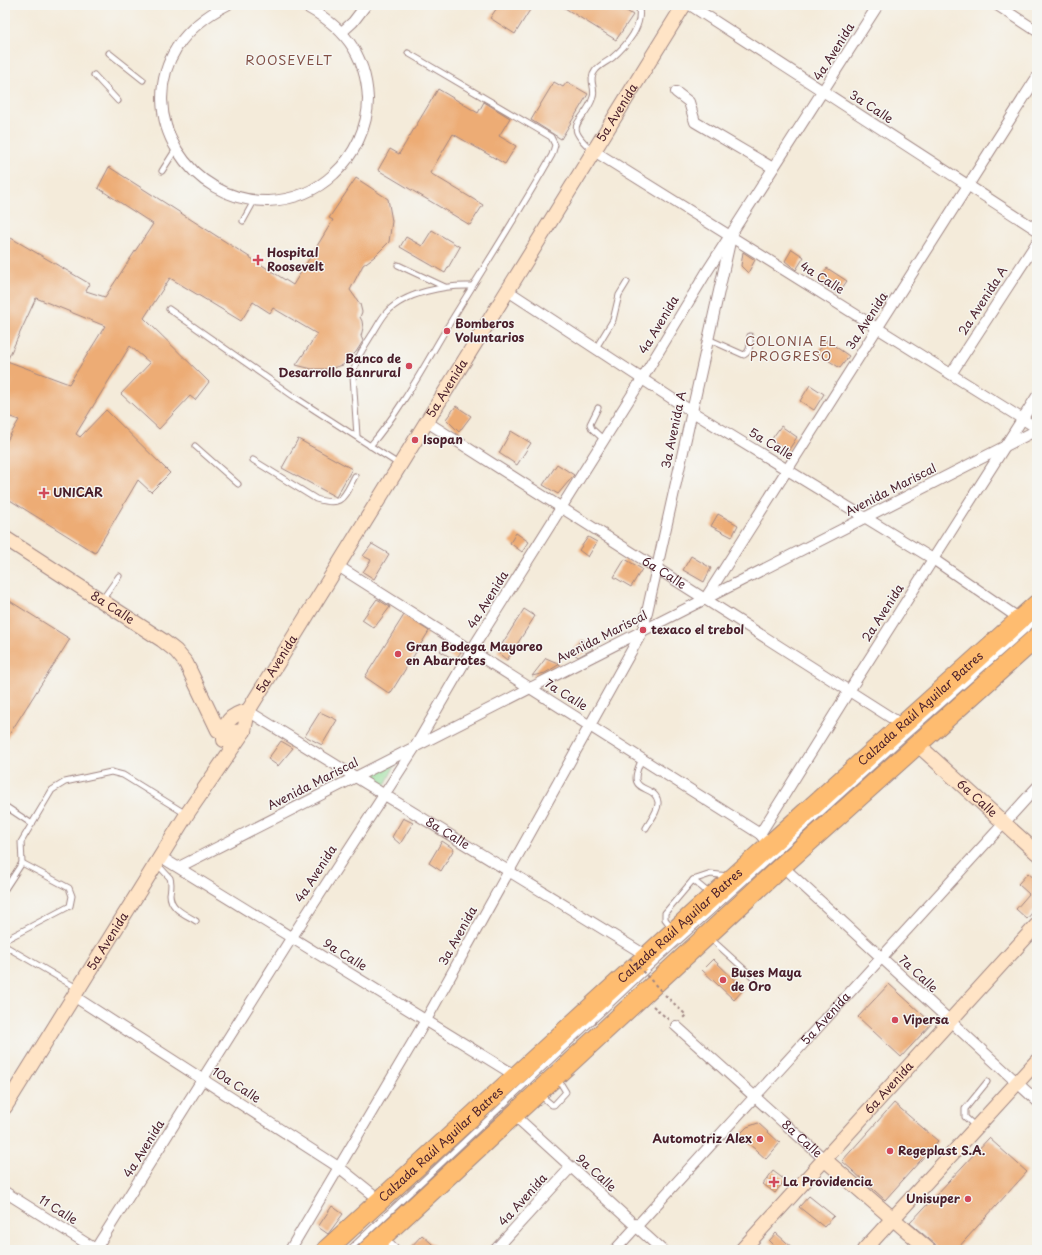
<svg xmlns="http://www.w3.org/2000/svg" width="1042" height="1255" font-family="'Playpen Sans',sans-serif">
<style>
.green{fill:#94de9a;stroke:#6f7e62}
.building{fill:#edac75;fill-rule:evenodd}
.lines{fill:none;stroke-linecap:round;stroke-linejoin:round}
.lane-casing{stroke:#9f8582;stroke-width:7}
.street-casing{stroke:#9f8582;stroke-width:12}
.secondary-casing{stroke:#9f8582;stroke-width:16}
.highway-casing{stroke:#9f8582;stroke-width:21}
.path{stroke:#9f8582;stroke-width:2;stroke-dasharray:3 3;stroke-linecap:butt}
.lane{stroke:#fff;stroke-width:5}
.street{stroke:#fff;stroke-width:10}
.secondary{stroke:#ffe4c6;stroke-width:14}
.highway{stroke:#febc70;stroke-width:19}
.path-bridge{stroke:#9f8582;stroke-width:2;stroke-dasharray:3 3;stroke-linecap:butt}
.poi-dot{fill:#d1495b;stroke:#f6f6f2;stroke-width:1.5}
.labels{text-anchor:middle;stroke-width:3;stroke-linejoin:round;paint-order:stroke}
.street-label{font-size:12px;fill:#4a1f2b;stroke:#f6f6f2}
.poi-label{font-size:12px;font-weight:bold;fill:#4a1f2b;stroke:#f6f6f2;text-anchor:start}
.neighbourhood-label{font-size:13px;letter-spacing:1px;fill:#835045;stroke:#f6f6f2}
</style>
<rect width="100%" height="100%" fill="#f6f6f2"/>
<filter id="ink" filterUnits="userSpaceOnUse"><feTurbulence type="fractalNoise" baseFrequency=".025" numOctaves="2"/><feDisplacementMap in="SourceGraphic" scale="8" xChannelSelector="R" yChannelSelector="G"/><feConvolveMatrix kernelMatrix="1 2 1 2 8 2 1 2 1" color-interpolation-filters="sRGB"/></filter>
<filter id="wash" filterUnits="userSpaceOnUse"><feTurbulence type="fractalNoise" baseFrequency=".012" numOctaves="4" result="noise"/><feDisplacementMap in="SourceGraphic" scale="16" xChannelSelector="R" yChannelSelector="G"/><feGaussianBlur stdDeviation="0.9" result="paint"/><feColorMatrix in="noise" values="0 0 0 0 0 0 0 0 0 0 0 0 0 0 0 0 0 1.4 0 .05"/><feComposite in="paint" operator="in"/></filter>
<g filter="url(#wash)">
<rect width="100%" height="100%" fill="#f4ebda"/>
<polygon class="green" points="401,753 382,791 359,774"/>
<g id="blocks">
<g class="building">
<polygon points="499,5 533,5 515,34 490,18"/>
<polygon points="560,5 617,5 633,15 616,40"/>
<polygon points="554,82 563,87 567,82 588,94 561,139 531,120"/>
<polygon points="438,89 478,113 484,102 510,118 499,136 516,146 505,164 453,134 430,173 483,205 470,225 378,170 390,149 399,154"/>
<path d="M109,167L293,285L333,220L329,218L356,178L388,199L392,221L389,242L374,257L363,265L350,290L360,304L362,312L360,317L362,321L363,328L361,336L363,341L356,352L343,365L329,369H312L296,365L317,334L273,308L270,313L253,302L241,321L170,278L144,318L209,382L195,400L190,396L159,429L121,394L150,363L130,346L76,434L80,437L106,410L170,473L151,492L138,480L95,553L5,497V444L19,420L5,415V248L11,238L90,284L86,291L105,297L153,224L98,188ZM36,298L105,326L69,384L7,361Z"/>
<polygon points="432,230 460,247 445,273 400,247 406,237 422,246"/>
<polygon points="792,249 804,257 796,270 785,261"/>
<polygon points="743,252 755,260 748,273 741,266"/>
<polygon points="827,268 847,281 838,294 819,280"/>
<polygon points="884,295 888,299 882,309 877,305"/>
<polygon points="826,340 849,356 840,368 817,353"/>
<polygon points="810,385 824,394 814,410 800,401"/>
<polygon points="456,406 471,416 459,432 446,419"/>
<polygon points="781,426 797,437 788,451 771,440"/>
<polygon points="511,431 531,443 517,465 499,453"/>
<polygon points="298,439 352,469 336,497 282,468"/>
<polygon points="557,464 574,475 558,494 543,485"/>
<polygon points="718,514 738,525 732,537 711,526"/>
<polygon points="516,533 529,542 522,552 510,543"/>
<polygon points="588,537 597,542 588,557 579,550"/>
<polygon points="372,544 389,554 374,579 363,572 371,560 363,556"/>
<polygon points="691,556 711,568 704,582 683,570"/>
<polygon points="625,559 642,569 631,587 614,577"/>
<polygon points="5,598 70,639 5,741"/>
<polygon points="377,599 390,607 374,628 362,620"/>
<polygon points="524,609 535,616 507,660 497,652"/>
<polygon points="404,615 429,631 390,694 365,677"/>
<polygon points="581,639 593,649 578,657 572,652"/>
<polygon points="446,642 461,652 455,660 440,651"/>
<polygon points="546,658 560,664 545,673 532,676"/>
<polygon points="320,712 337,720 322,745 305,736"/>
<polygon points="281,741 293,748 278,766 268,759"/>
<polygon points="403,818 413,823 400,844 392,837"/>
<polygon points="442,841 454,849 441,871 429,863"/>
<polygon points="1028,873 1037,881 1037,907 1027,919 1016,909 1029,894 1018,884"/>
<polygon points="713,959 744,989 734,1000 702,970"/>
<polygon points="889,984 932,1023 901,1057 858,1017"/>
<polygon points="894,1103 938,1141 885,1200 842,1161"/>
<polygon points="758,1123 780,1143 766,1159 739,1135 747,1127"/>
<polygon points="989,1138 1027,1172 956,1250 937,1250 935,1244 910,1223"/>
<polygon points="773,1171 785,1180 775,1193 763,1184"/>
<polygon points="809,1196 834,1216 824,1227 799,1207"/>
<polygon points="332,1206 343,1214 328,1234 318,1227"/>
<polygon points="776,1233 795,1250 778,1250 769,1241"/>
<polygon points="422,1235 439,1250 408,1250"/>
</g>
</g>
</g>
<g filter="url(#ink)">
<use href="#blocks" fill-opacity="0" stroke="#9f8582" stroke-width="1"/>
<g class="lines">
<g class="lane-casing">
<g id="lane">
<polyline points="109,53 143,80"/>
<polyline points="94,75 118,101"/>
<path d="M593,151C560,122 584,125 593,97C596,88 588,80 595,71C599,65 607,62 612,58C626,46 645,25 638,5"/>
<polyline points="162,171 176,149"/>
<polyline points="243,221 254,201"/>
<polyline points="398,265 445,287"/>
<polyline points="169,309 293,396 400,465"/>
<path d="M708,339L744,355C751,351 750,344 750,336"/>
<polyline points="596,348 613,320 619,295 627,282"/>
<polyline points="598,408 590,424 592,429 603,439"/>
<path d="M357,436L353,375C355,360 363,349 371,336C376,329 380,320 386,313C405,292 446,285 472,286"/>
<polyline points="195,446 238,484"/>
<path d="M370,446C401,410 424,366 448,326C483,269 519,213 552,155L555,145L551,137L408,53"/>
<path d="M253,460L316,499C343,507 343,498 355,476"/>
<polyline points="102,600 119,576"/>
<path d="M642,759C623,797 655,782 658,802C659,810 650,821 646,828"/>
<polyline points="5,806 32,824"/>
<path d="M158,865L170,878C172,884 171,888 170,894C170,909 185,914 196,921"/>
<polyline points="693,880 711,874 728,876"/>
<polyline points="5,889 22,863 21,842 52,790 65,782 111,772 123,775 186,814"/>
<polyline points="672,928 665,919 665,913 693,880 710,894"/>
<polyline points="710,938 754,978"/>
<polyline points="5,940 70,906 72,896 69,888 22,863"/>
<polyline points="5,946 77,988"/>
<polyline points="540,1095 552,1105 554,1105 566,1092 558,1079"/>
<polyline points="976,1127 965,1117 965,1109 987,1082"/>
<polyline points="349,1250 651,966 906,736 1037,620"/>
</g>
</g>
<g class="street-casing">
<g id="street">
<path d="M227,5C207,15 190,28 177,47C134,116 190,202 268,201C293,200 316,191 334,174C354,156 368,127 368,99C366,53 342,25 303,5"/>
<polyline points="690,5 1037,230"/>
<polyline points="997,5 1037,31"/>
<polyline points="342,32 353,22 366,5"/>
<polyline points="676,92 689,102 695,122 773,168"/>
<polyline points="594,151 1037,428"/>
<polyline points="508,291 691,411 933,559 1020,619"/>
<polyline points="951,374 1037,242"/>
<path id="s1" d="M427,422L901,724"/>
<polyline points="338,566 760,834 764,839"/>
<polyline points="705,599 1037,77"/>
<path id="s2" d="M248,711L647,956"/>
<polyline points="760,834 849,691 1037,396"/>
<polyline points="161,857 516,1076"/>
<polyline points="782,866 1037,1101"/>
<polyline points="179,867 1037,430"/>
<polyline points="75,997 340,1168 380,1200"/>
<path id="s3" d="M676,1026L824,1159"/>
<polyline points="513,1114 662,1250"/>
<polyline points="5,1192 97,1250"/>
<polyline points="381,1237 394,1250"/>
<polyline points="95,1250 292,937 415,747 471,651 642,379 706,273 878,5"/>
<polyline points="290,1250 426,1020 643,630 730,242"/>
<polyline points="495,1250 571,1167"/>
<path id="s4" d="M615,1250L1037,787"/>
</g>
</g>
<g class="secondary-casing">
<g id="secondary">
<path id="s5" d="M5,538L162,640L176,651L186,663L218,730L224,733L244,731"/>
<path d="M224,740C223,723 231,714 248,711"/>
<path id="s6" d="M917,744L1037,853"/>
<path id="s7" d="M5,1107L187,814L244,731L248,711L684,5"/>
<polyline points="824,1159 929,1250"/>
<path id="s8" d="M742,1250L1037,925"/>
<polyline points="864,1250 1037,1061"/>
</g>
</g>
<g class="highway-casing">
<g id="highway">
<path id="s9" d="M326,1250L695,912L1037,604"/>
<polyline points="368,1250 782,866 1037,637"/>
</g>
</g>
<g class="path">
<polyline points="665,995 686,1015 682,1019"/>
<polyline points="653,1006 669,1020"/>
</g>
<use href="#lane" class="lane"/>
<use href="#street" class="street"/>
<use href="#secondary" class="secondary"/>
<use href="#highway" class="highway"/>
<polyline class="path-bridge" points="630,958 663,993"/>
</g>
</g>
<g class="poi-dot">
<path d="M256 254h4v4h4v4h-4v4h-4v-4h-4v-4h4z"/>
<circle cx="447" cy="331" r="4"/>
<circle cx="409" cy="366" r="4"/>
<circle cx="415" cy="440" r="4"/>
<path d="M42 487h4v4h4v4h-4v4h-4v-4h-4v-4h4z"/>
<circle cx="643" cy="630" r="4"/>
<circle cx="398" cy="654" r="4"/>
<circle cx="723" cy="980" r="4"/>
<circle cx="895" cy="1020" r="4"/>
<circle cx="760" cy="1139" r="4"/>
<circle cx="890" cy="1151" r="4"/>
<path d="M772 1176h4v4h4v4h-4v4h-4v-4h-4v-4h4z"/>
<circle cx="968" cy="1199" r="4"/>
</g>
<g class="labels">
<g class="street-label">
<text transform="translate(834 52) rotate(-58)" y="4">4a Avenida</text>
<text transform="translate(871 107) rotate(33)" y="4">3a Calle</text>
<text dy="4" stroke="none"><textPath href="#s7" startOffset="1169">5a Avenida</textPath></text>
<text transform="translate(822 278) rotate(32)" y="4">4a Calle</text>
<text transform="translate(983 301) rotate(-57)" y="4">2a Avenida A</text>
<text transform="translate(867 321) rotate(-57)" y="4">3a Avenida</text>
<text transform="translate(659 325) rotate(-59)" y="4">4a Avenida</text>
<text dy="4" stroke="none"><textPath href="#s7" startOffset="845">5a Avenida</textPath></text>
<text transform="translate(674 430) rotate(-78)" y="4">3a Avenida A</text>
<text transform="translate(771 444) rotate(31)" y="4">5a Calle</text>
<text transform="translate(891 490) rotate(-27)" y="4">Avenida Mariscal</text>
<text dy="4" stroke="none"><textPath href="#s1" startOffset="281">6a Calle</textPath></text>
<text transform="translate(488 600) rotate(-58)" y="4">4a Avenida</text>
<text dy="4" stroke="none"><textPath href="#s5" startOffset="128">8a Calle</textPath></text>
<text transform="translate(883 613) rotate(-57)" y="4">2a Avenida</text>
<text transform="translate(602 637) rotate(-27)" y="4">Avenida Mariscal</text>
<text dy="4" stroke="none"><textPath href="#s7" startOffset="521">5a Avenida</textPath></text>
<text transform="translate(566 695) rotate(32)" y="4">7a Calle</text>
<text dy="4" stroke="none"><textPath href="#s9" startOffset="804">Calzada Raúl Aguilar Batres</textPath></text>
<text transform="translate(313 784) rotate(-27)" y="4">Avenida Mariscal</text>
<text dy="4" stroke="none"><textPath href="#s6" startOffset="81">6a Calle</textPath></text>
<text dy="4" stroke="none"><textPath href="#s2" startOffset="234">8a Calle</textPath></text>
<text transform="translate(316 874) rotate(-57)" y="4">4a Avenida</text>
<text dy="4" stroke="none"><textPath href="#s9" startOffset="480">Calzada Raúl Aguilar Batres</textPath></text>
<text transform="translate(458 936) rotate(-61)" y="4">3a Avenida</text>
<text dy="4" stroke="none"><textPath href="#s7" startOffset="195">5a Avenida</textPath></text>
<text transform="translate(345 955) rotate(32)" y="4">9a Calle</text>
<text transform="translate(918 974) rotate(43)" y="4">7a Calle</text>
<text dy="4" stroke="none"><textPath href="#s4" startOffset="313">5a Avenida</textPath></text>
<text transform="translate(236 1085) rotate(33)" y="4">10a Calle</text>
<text dy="4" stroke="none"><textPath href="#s8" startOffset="219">6a Avenida</textPath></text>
<text dy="4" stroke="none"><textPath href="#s3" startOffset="169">8a Calle</textPath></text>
<text dy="4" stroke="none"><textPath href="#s9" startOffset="156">Calzada Raúl Aguilar Batres</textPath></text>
<text transform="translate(144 1149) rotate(-58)" y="4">4a Avenida</text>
<text transform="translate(596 1173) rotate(42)" y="4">9a Calle</text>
<text transform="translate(523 1200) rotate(-48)" y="4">4a Avenida</text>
<text transform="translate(58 1210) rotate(32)" y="4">11 Calle</text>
</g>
<g class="poi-label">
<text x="267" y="257">Hospital<tspan x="267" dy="14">Roosevelt</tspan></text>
<text x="455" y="328">Bomberos<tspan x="455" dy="14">Voluntarios</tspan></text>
<text x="401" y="363" text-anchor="end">Banco de<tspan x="401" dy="14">Desarrollo Banrural</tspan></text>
<text x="423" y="444">Isopan</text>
<text x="53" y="497">UNICAR</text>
<text x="651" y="634">texaco el trebol</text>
<text x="406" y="651">Gran Bodega Mayoreo<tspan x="406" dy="14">en Abarrotes</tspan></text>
<text x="731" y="977">Buses Maya<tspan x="731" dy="14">de Oro</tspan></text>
<text x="903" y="1024">Vipersa</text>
<text x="752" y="1143" text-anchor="end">Automotriz Alex</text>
<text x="898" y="1155">Regeplast S.A.</text>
<text x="783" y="1186">La Providencia</text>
<text x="960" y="1203" text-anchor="end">Unisuper</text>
</g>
<g class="neighbourhood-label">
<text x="289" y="65">ROOSEVELT</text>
<text x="791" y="346">COLONIA EL<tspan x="791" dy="15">PROGRESO</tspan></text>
</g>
</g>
<rect width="1042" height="1255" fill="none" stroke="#f6f6f2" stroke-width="20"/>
</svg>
